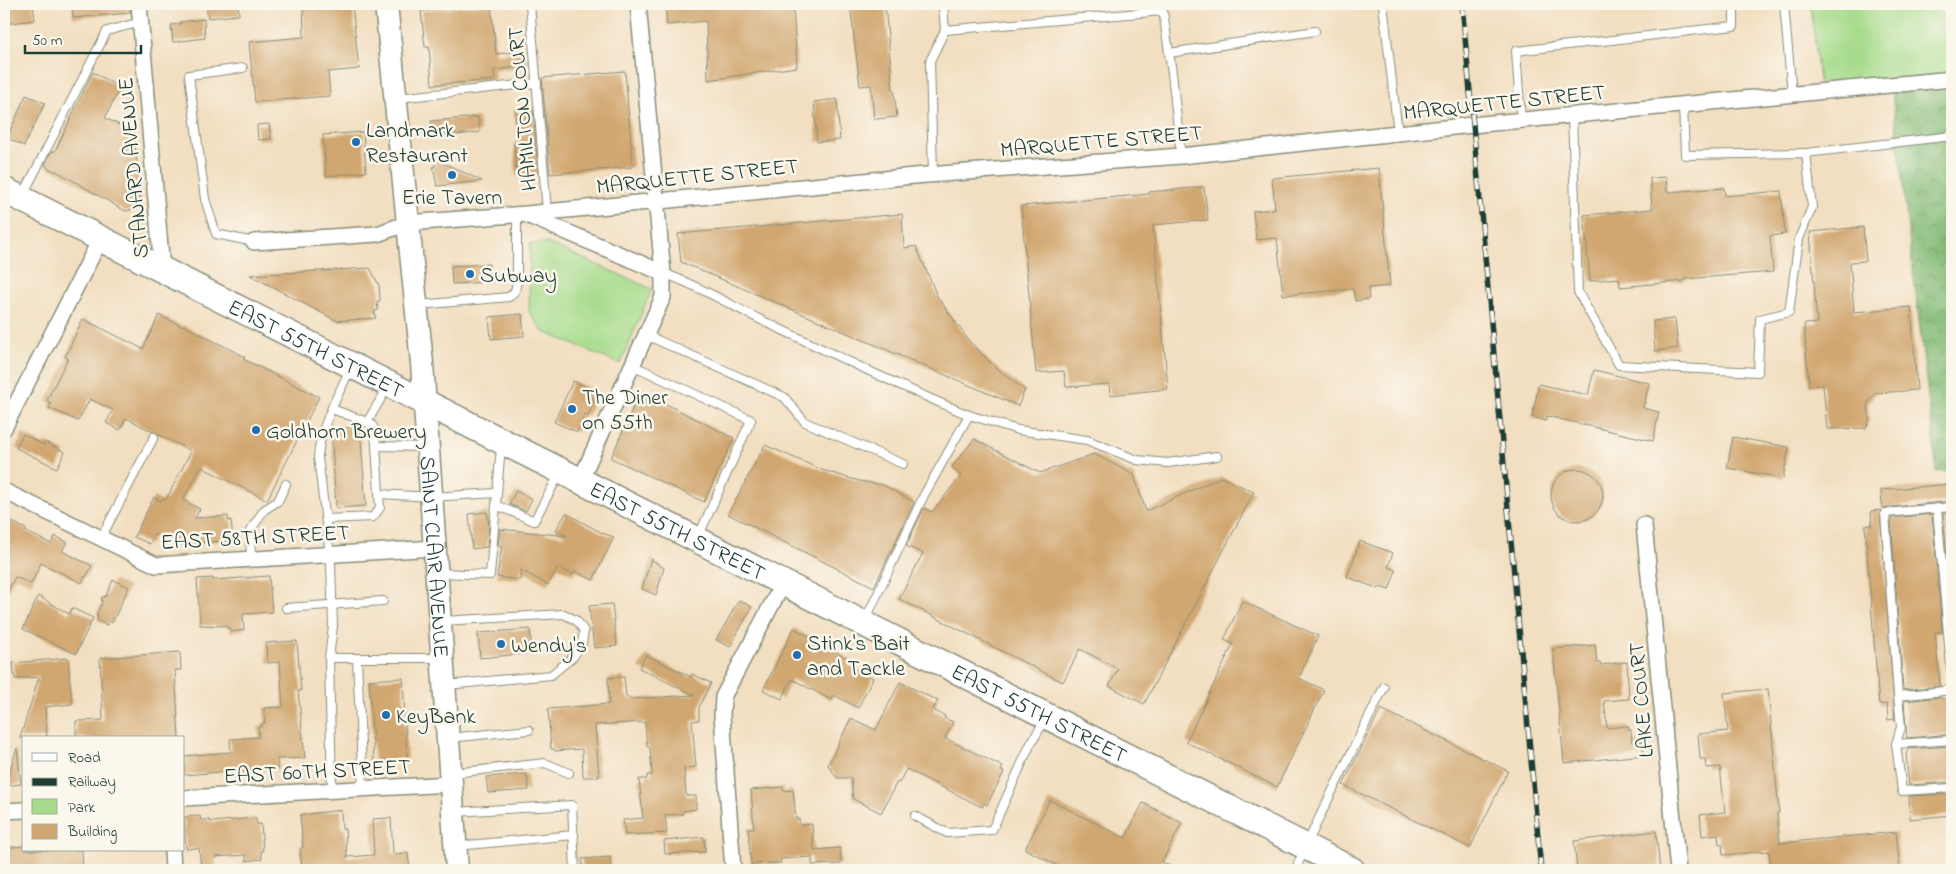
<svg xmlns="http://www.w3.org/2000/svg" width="1956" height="874" font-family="'Indie Flower',sans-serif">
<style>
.green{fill:#a6db8b;stroke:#628c60}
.forest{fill:url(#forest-crowns);stroke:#527c56}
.building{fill:#d1a771}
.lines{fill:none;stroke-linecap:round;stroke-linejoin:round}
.service-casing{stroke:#888e7a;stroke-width:10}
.minor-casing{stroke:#888e7a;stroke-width:18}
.secondary-casing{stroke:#888e7a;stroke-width:25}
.primary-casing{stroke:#888e7a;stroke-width:28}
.service{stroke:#fff;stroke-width:8}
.minor{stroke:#fff;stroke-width:15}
.secondary{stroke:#fff;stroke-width:22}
.primary{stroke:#fff;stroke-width:25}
.rail-casing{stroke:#1f3d34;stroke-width:5.5}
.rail{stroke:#fbf7ec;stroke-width:4;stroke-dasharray:11;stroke-linecap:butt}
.poi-dot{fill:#1f6fb2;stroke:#fbf7ec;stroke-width:2}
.labels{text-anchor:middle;stroke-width:5;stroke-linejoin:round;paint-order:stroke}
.street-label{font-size:22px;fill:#1f3d34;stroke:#fbf7ec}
.poi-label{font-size:22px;fill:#1f3d34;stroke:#fbf7ec;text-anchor:start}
</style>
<defs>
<pattern id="forest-crowns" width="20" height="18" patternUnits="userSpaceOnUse" patternTransform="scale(1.25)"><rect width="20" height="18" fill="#84bb77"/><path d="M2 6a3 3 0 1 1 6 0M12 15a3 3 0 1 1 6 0" fill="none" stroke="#6b9962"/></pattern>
</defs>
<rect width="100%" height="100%" fill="#fbf7ec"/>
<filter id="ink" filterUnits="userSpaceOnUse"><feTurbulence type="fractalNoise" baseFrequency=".02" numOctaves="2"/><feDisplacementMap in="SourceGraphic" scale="10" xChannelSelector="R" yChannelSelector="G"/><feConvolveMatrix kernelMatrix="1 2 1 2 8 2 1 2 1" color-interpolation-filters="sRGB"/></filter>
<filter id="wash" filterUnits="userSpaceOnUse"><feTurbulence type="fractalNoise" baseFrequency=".0096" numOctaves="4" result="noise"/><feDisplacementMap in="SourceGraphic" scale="20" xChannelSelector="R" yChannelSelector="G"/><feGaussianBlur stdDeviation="1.12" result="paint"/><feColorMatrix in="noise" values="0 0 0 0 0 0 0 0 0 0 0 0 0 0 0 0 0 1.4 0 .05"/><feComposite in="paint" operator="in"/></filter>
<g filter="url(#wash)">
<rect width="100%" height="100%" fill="#f2dec0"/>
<g class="green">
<polygon points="1811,4 1952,4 1952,79 1820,92"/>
<polygon points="548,243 652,289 621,363 617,363 542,331 529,311 530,244"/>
</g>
<polygon class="forest" points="1952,79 1952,471 1937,472 1891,85"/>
<g id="blocks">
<g class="building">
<polygon points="4,4 33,4 35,20 4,24"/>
<polygon points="72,4 130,4 130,13 73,18"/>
<polygon points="206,4 238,4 239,15 208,18"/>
<polygon points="303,4 352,4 359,69 328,72 330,96 255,102 249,42 304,37"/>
<polygon points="491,4 496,54 525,51 527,66 494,70 495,80 432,85 429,47 425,47 421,11"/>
<polygon points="665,4 793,4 797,67 708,80 706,21 667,25"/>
<polygon points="850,4 885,4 893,91 894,91 897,117 874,119 871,85 860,86"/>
<polygon points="204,19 205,38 173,42 171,25 180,24 180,22"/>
<polygon points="625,71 633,167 550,174 542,78"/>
<polygon points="93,72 120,88 105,118 134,132 141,208 125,211 58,172 49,169 45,165 51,152 55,151"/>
<polygon points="26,95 45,103 24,146 7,138"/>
<polygon points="837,99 840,140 817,142 814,102"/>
<polygon points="533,108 538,174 516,176 514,143 517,143 515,109"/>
<polygon points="478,117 480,132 433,138 431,121"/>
<polygon points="269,124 271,139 258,140 257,125"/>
<polygon points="363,132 366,172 326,176 323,135"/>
<polygon points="435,159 450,166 482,181 437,186 433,167 435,167"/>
<polygon points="1379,168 1390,286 1368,288 1369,299 1355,301 1353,289 1283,295 1277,238 1256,240 1253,211 1275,209 1272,178"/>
<polygon points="1666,177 1667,192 1724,188 1725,196 1781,191 1785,234 1770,236 1773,272 1684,279 1684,281 1620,287 1619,278 1590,281 1584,215 1652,209 1650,178"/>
<polygon points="1204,187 1208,220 1153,225 1168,389 1110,395 1109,384 1066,387 1064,371 1036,373 1021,206 1149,194 1149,192"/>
<polygon points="902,214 904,248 916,246 937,296 969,341 993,365 1025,390 1018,406 681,262 678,234"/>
<polygon points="1863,227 1866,261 1850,262 1854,312 1911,307 1917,390 1876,393 1868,403 1869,421 1866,428 1827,429 1823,385 1809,386 1804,324 1817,323 1810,232"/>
<polygon points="489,264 490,282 452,284 451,266"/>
<polygon points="370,268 379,285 380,301 377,301 378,310 374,312 376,318 337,321 250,275"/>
<polygon points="522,314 524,336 491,339 489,317"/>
<polygon points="159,315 182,326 183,325 245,357 243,359 319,397 267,500 201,467 183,500 200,509 195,518 228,516 228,521 231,520 233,540 177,545 155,534 150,544 134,537 154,497 161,501 163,498 166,500 191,451 126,418 120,430 106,423 113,410 90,399 78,421 49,408 51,404 47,400 68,358 65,357 83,319 143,349"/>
<polygon points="1675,319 1678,348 1655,351 1653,321"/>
<polygon points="1594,370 1649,383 1643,408 1659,412 1653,441 1547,416 1546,421 1532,417 1539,384 1588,395"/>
<polygon points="573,381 593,390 590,396 595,399 588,416 585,414 577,432 554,422"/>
<polygon points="640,391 734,438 704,502 611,458"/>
<polygon points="360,427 366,506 336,508 331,429"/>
<polygon points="23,434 44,445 45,442 65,452 57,468 16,448"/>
<polygon points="1733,437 1789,447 1783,478 1727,468"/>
<polygon points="974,439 1040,473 1094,454 1134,475 1146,511 1221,477 1254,492 1144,704 1109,686 1118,669 1080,649 1063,682 899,599 923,553 906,546 924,508 932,512 961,476 952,467"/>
<polygon points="765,445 822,470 859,481 883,485 914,502 874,587 728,514"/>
<circle cx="1577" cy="495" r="26"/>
<polygon points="1952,484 1952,501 1882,508 1881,490"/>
<polygon points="516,491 532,499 526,511 509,504"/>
<polygon points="1880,510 1895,719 1888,720 1887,704 1879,705 1865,526 1872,525 1871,511"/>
<polygon points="487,512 489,525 487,547 472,549 469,514"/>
<polygon points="566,513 602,533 614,537 593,580 575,571 573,575 558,567 548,585 521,570 520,580 497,577 502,546 498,546 500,529 567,536 556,530"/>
<polygon points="1943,513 1952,513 1952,617"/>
<polygon points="1932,514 1942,632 1935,632 1940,686 1903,690 1891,518"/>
<polygon points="4,518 26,529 25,531 51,544 55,536 67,542 62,551 92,566 86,577 85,576 82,583 41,563 31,584 15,577 4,599"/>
<polygon points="1360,541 1393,553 1388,567 1396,570 1389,590 1380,587 1379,589 1347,577"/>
<polygon points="651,559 664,568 656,595 642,589"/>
<polygon points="269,576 272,612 243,614 244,630 230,632 230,628 227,628 227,626 200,625 197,579 213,578 213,580"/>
<polygon points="113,580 129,587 112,623 109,621 107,625 98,621 97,613 102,603 101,598 106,596"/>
<polygon points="38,596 69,614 72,608 93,618 76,654 23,629"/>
<polygon points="739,600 752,607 730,647 716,640"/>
<polygon points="1242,601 1318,636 1299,678 1324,690 1277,787 1186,742 1233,644 1224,640"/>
<polygon points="612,604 617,646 594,648 589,606"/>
<polygon points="794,628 852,661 849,666 873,678 858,708 834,695 831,700 792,679 782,699 763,690"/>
<polygon points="530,629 532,653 480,658 478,633"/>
<polygon points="297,641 301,691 298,691 305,758 277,759 278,769 246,771 246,775 234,776 234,773 221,772 184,775 184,756 231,752 230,739 259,737 258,727 262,726 262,723 265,723 264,708 283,707 280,662 267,663 266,643"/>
<polygon points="1595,645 1597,663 1600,663 1601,665 1627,662 1629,699 1604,701 1607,728 1628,726 1629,730 1631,730 1632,742 1642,741 1644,755 1564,763 1553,649"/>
<polygon points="180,652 181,670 175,670 179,738 76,738 76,721 103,720 100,658"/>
<polygon points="646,655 691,677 692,674 711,683 699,707 699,720 692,721 696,767 684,768 686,796 696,796 696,809 683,811 683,814 665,815 667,833 625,835 623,820 643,818 639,779 647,779 647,775 652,775 650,747 647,747 645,722 595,725 599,777 583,777 582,749 555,751 554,749 551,749 548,709 609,704 608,678 624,677 626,697 629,697 629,699 694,695 639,668"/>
<polygon points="68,658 72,704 45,707 47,738 20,738 39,677 15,679 13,663"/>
<polygon points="403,678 407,759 374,761 369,680"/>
<polygon points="900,682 938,701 933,710 945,716 944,718 953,722 945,738 1003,767 1001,771 1004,772 987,805 984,803 982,807 906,769 899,783 897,782 881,813 853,799 851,778 837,778 828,765 851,718 876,730"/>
<polygon points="1768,689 1779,813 1777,813 1780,843 1896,832 1900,870 1771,870 1769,851 1723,855 1722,844 1719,844 1718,834 1702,836 1700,815 1725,812 1720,767 1706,768 1705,759 1700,759 1698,734 1728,731 1724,693"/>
<polygon points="1941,697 1941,699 1952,698 1952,734 1907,738 1904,701"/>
<polygon points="1381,709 1508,771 1470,848 1343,785"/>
<polygon points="1952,746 1952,782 1909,785 1906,753 1908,753 1907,749"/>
<polygon points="17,748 21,784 5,786"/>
<polygon points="527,774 529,790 488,793 486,777"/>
<polygon points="783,787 783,791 793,790 796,819 799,819 800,825 812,824 814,850 840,848 841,864 812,865 812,857 780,859 781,863 751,864 748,828 754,828 751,790"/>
<polygon points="1952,794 1952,815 1910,819 1909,796"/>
<polygon points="1050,800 1125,838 1143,803 1182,823 1162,862 1178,870 1066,870 1025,849"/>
<polygon points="341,810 342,829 345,829 347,857 374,855 372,819 391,818 393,854 408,853 410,870 302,870 300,848 303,848 300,815"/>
<polygon points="200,816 201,820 209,820 211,822 256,818 257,824 261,824 263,851 261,851 262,859 246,861 246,855 215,857 216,868 201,869 199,848 186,849 184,817"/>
<polygon points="1656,831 1660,870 1577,870 1574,841"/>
<polygon points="704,837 705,852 665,854 664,841"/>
<polygon points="24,846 24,850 82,850 83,870 4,870 4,848"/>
<polygon points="610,857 611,870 583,870 582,859"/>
</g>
</g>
</g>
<g filter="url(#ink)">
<use href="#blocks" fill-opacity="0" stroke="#888e7a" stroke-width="1"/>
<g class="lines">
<g class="service-casing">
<g id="service">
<polyline points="530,4 547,212"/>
<polyline points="1162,4 1172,73 1181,156"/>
<polyline points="1383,4 1398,133"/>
<polyline points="1784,4 1792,94"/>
<polyline points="945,30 1163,11"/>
<polyline points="1169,53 1315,31"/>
<polyline points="243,68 189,75 205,199 216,234 254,242"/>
<polyline points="398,98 537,83"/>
<polyline points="1572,115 1578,292 1619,365 1758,372 1760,319 1789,312 1799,239 1812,207 1806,153 1685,155 1683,105"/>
<polyline points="1521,120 1516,51 1734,26 1734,4"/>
<polyline points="1806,153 1952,136"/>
<polyline points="933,174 930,61 945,30 943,4"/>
<polyline points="22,197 107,31 141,22"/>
<path d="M663,273C697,285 727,303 759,319C829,352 898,386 969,415L924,495L865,621"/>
<polyline points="419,305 509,297 515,291 517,282 517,215"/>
<polyline points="646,335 784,397 805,422 903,464"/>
<polyline points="632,365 751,420 698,537"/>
<polyline points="969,415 1018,430 1087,440 1137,460 1168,463 1217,456"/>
<polyline points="367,422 388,387"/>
<polyline points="377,446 425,447"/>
<polyline points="379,494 431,497 497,493"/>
<polyline points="496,505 534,521 560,473"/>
<polyline points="1952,507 1885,513 1898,696 1952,690"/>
<polyline points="1937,509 1952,678"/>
<polyline points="326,519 373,517 380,508 375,430 372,425 367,422 332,409"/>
<polyline points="101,538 154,437"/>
<polyline points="251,559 250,531 264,510 278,501 286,484"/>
<polyline points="439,573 490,575 501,446"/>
<polyline points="286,608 383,601"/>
<polyline points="442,621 564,614 577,621 584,631 582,643 573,657 551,675 447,685"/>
<polyline points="329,658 439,658"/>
<polyline points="357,658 363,789"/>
<polyline points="449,738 529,730"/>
<polyline points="1952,740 1896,744 1902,791 1952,788"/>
<polyline points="1896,744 1901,727 1898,696"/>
<polyline points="453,773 545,763 569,773"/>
<path d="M332,790L329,658L333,626L331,564L318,457C320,426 338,396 351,367"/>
<polyline points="455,812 572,805 575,870"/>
<polyline points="915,816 947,833 992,830 1030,745 1045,720"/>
<polyline points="457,846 574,835"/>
<polyline points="1295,870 1320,816 1384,687"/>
</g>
</g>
<g class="minor-casing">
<g id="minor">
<polyline points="139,4 162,269"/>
<polyline points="527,215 663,273"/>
<polyline points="254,242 377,234 408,223 526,214 914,176 1181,156 1482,124 1952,79"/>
<polyline points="4,428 101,238"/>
<polyline points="580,481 663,297 663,273 638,4"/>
<polyline points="4,491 156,565 435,548"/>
<polyline points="1644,525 1678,870"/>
<polyline points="184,798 452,784"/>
<polyline points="4,811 24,810"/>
<polyline points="172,850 173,870"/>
<polyline points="733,870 722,715 723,697 783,583"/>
</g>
</g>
<g class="secondary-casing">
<g id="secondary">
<path id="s1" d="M386,4L422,363L457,870"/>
</g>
</g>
<g class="primary-casing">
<g id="primary">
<path id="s2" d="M4,190L1352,870"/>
</g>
</g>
<use href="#service" class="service"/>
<use href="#minor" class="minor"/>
<use href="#secondary" class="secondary"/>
<use href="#primary" class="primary"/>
<g class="rail-casing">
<polyline id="rail" points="1462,4 1541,870"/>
</g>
<use href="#rail" class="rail"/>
</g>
</g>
<g class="poi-dot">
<circle cx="356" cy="142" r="5"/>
<circle cx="452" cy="175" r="5"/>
<circle cx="470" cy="274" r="5"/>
<circle cx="572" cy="409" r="5"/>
<circle cx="256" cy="430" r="5"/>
<circle cx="501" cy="644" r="5"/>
<circle cx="797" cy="655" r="5"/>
<circle cx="386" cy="715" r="5"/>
</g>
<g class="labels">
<g class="street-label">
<text transform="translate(1504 101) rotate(-6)" y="8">MARQUETTE STREET</text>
<text transform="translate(521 109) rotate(-95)" y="8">HAMILTON COURT</text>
<text transform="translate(1101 140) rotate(-5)" y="8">MARQUETTE STREET</text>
<text transform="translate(132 168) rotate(-95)" y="8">STANARD AVENUE</text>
<text transform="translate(697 175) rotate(-6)" y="8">MARQUETTE STREET</text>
<text dy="8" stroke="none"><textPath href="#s2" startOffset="350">EAST 55TH STREET</textPath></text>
<text dy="8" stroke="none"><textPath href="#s2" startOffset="755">EAST 55TH STREET</textPath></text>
<text transform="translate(255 536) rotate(-3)" y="8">EAST 58TH STREET</text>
<text dy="8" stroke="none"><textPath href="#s1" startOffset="555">SAINT CLAIR AVENUE</textPath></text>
<text transform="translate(1640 700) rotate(-95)" y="8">LAKE COURT</text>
<text dy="8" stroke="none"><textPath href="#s2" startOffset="1160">EAST 55TH STREET</textPath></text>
<text transform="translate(317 770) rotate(-3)" y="8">EAST 60TH STREET</text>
</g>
<g class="poi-label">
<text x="366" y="137">Landmark<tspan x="366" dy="25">Restaurant</tspan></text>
<text x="452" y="204" text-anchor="middle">Erie Tavern</text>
<text x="480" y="282">Subway</text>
<text x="582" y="404">The Diner<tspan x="582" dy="25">on 55th</tspan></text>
<text x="266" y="438">Goldhorn Brewery</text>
<text x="807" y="650">Stink's Bait<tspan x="807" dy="25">and Tackle</tspan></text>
<text x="511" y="652">Wendy's</text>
<text x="396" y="723">KeyBank</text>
</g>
</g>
<rect width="1956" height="874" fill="none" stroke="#fbf7ec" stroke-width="20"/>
<rect x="22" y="736" width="162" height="115" fill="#fbf7ec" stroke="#a3ada2"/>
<rect x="32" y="753" width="25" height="8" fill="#ffffff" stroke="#a3ada2"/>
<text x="68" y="762" font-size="15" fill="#1f3d34">Road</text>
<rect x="32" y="778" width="25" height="8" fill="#1f3d34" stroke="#a3ada2"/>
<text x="68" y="786" font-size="15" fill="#1f3d34">Railway</text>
<rect x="32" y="799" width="25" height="15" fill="#a6db8b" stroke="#a3ada2"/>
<text x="68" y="812" font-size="15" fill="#1f3d34">Park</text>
<rect x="32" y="824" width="25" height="15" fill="#d1a771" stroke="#a3ada2"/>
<text x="68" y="836" font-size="15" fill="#1f3d34">Building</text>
<path d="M25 45v8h116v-8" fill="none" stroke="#1f3d34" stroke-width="2.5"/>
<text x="32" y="45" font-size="15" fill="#1f3d34" stroke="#fbf7ec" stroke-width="4" paint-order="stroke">50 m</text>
</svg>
